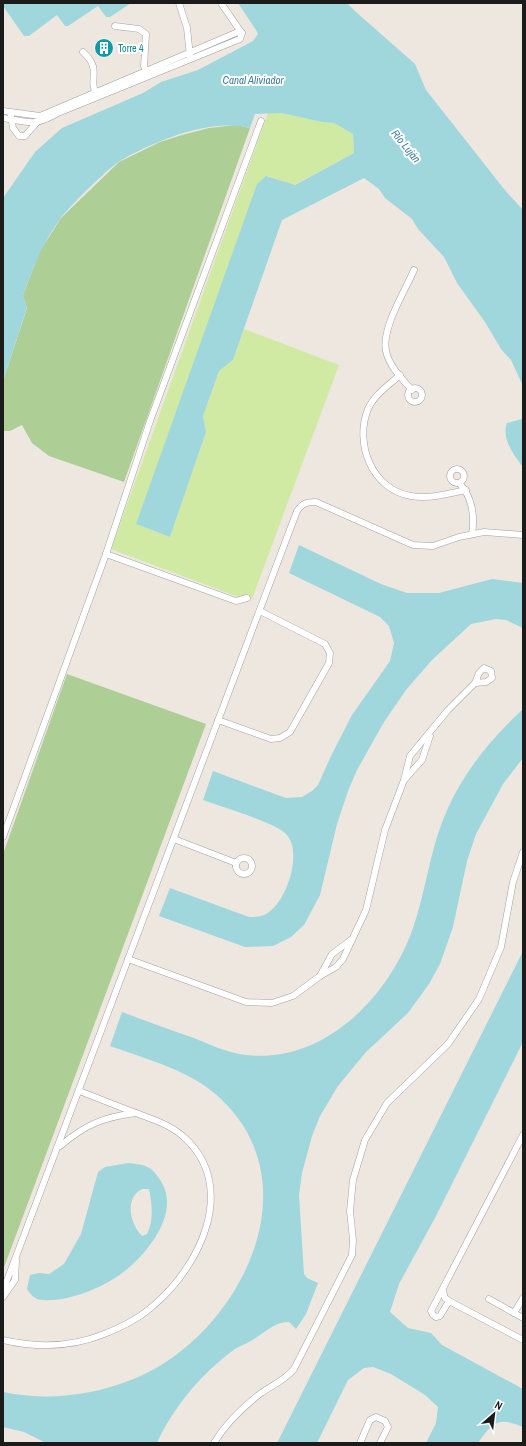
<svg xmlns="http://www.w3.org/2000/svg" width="526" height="1446" font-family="'Archivo Narrow',sans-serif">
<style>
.grass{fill:#d0eaa4}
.forest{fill:#adce94}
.water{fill:#9fd7dd;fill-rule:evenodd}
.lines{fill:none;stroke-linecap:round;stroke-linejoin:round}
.street-casing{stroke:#a2a2a2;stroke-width:7}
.street{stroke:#fff;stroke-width:6}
.labels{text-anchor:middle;stroke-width:4;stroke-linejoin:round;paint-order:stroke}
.culture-label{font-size:10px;fill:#0d838f;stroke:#fff;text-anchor:start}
.water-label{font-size:11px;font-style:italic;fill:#417c9c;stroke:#fff}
</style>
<rect width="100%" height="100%" fill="#ede7e0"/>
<polygon class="grass" points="268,113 281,113 322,122 334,123 353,134 354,153 294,185 267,176 136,524 170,537 206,432 203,416 219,371 233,360 244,329 339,365 252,599 236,596 111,549"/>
<g class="forest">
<polygon points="237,125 250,128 124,482 49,456 32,443 22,425 10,431 3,431 3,381 27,308 23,295 40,251 61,218 119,162 160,142 182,135 209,128"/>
<polygon points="67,674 206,724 3,1270 3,854"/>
</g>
<g class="water">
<polygon points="3,3 131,3 110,17 106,17 98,6 68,26 65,26 57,15 29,36 24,36 3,6"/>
<path d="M238,3H347L356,12L415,64L426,90L504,189L523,210V386L511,360L501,349L485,322L457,283L444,257L418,229L412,219L385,198L379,189L364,178L282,220L233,360L219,371L203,416L206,432L170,537L136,524L257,184L266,176L295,185L354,153L353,134L334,123L322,122L281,113L255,114L250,128C210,118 155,141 120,161C107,169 70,206 60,219C43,242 33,268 23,295L27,307L3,381V198L35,152L62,128L143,93L161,82L198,70L253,41L258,34L256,30Z"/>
<path d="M522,419L523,420V467C514,456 501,438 507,423Z"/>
<path d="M299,545L381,584L407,593H439L492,579L523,583V628L506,620L496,619L471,624L432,660L406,690L384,722L357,770L348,791L337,824L320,895L304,925L291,937L273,946L245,947L159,916L170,888L249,917C256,917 263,917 269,912C287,900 304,850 285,833C273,822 222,807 203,800L213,771L286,798L302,797L312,791L318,785L331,756L352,715L390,661L394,643L389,626L380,617L289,573Z"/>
<path d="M523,709V758L503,784L476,834L467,861L453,927L440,964L429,984L408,1013L366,1052L338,1086L320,1116L312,1136L302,1173L299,1195L304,1274L307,1278L318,1283L306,1314L296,1329L289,1322C275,1322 268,1330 257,1337C250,1342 242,1345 235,1349C202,1373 174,1406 157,1443H46L24,1432L3,1427V1392C46,1401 90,1396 131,1380C235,1340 316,1189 221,1099C191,1070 148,1060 110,1046L122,1012C146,1021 170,1030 194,1038C211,1045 228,1053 246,1055C324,1064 389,997 413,928C427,888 430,847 448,808C466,769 492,738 523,709Z"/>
<path d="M523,951V1042L436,1216L399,1284L390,1312L408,1328L431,1333L442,1345L523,1389V1427C498,1416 492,1423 478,1443H426L436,1423L438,1407L425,1395L391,1374L373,1367L364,1368L348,1380L317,1443H277Z"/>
<path d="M128,1163C147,1165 152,1166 162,1183C181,1216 142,1261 115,1278C96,1290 66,1302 43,1300C35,1300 31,1295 27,1289L30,1275L39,1273L49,1274L64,1264L81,1234L98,1172L105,1167ZM142,1189H149C152,1203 154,1221 147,1234L142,1236C130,1224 124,1198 142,1189Z"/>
</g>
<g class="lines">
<g class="street-casing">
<g id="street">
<polyline points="179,3 187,28 190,56"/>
<polyline points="221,3 241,32"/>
<polyline points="115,26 139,29 146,34 144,66 147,74"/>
<path d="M83,52C103,70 87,79 97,96"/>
<path d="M3,111L40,116L238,32L242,33L240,39L58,113C34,127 30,122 3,118"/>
<polyline points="11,116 13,128 19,136 25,136 38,121"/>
<path d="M400,375C389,385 374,395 368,409C354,443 372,490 411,496C430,499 447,494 466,490"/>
<circle cx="415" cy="395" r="7"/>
<path d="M412,390C402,379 389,366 386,351C381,329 405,291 414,270"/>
<circle cx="457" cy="476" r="7"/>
<path d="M459,483C472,496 475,516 472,534"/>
<polyline points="106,554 236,601 247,598"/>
<polygon points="484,668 491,671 492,678 486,682 475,683 479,673"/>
<polyline points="218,720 271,739 280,738 290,732 329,663 330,653 325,644 260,611"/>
<polyline points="405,779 422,760 430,736"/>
<polyline points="3,837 106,554 150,421 261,121"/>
<polyline points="174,839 236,863"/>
<circle cx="244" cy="866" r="8"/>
<polyline points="128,959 246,1002 272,1003 293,996 320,976 336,967 343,959 366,910 385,830 404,780 410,756 448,710 475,683"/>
<polyline points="320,976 332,954 351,940"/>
<path d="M60,1146C85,1125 103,1117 136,1113"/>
<path d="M3,1291L297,511C303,503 306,502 316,502L413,545L433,546L459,537L484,532L523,535"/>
<polyline points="443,1291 445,1298 449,1301 523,1340"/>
<polyline points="3,1297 15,1280 16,1260"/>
<polyline points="489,1299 523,1318"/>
<polyline points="449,1301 440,1316 436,1317 433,1315 431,1311 523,1135"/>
<polyline points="514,1313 523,1298"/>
<path d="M3,1340C37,1348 72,1347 104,1334C122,1327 140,1318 154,1305C199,1267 238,1189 186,1139C172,1125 154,1120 136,1113C117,1106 98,1098 79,1091"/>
<path d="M214,1443C226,1423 243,1407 261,1393C273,1385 285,1380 294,1369L352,1255L353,1240L350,1211L353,1180L365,1140L387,1103L448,1044L479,999L501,947L513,882L523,852"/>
<polyline points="360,1443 370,1420 376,1417 385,1421 388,1427 380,1443"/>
</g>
</g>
<use href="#street" class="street"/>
</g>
<defs>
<g id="building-disc" transform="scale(1)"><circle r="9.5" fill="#0f9aa8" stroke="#fff"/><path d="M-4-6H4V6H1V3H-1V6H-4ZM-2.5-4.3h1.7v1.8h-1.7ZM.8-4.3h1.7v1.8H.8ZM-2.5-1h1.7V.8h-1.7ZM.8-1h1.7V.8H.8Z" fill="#fff"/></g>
</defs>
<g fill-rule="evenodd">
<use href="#building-disc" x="104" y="48"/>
</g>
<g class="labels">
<g class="culture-label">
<text x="118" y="52">Torre 4</text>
</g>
<g class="water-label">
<text x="253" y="84">Canal Aliviador</text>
<text transform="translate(406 146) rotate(51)" y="4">Río Luján</text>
</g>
</g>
<rect width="526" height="1446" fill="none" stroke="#1b1b1b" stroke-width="8"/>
<g transform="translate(494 1414) rotate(28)" stroke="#ffffff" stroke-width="3" paint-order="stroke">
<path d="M0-3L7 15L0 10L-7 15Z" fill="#1b1b1b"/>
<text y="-6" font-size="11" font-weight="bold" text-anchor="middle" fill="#1b1b1b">N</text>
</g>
</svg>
